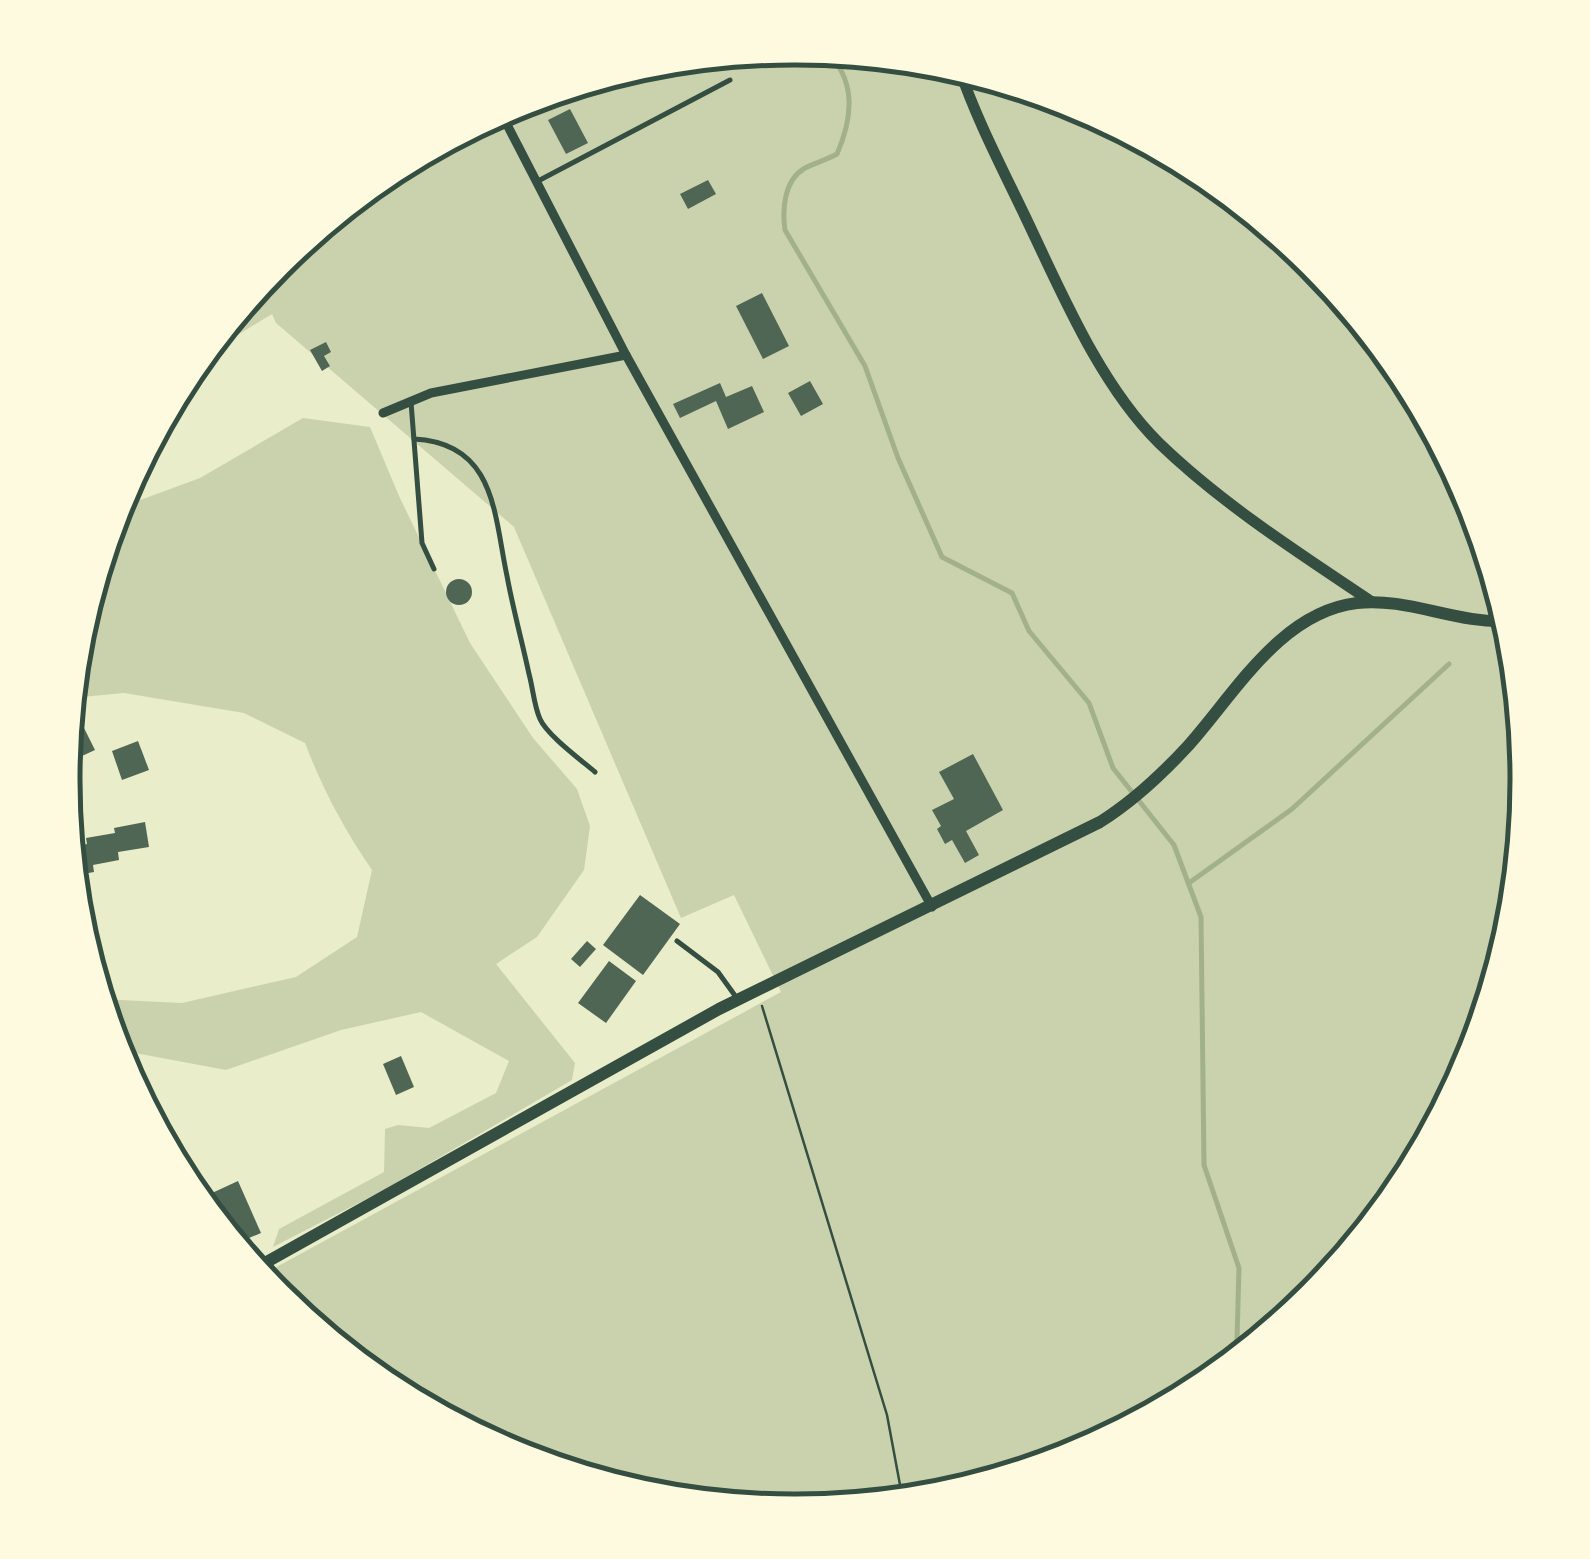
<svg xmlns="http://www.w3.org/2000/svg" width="1590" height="1559" font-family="Figtree,sans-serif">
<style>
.green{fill:#cad2ad}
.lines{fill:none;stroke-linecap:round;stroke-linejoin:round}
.stream{stroke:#a3b18a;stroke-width:5}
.building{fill:#4f6655}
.path{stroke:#344e41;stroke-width:2.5}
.service{stroke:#344e41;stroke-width:5}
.minor{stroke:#344e41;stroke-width:9}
.tertiary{stroke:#344e41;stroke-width:11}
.secondary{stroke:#344e41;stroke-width:12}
.rim{fill:none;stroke:#344e41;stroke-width:5}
</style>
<rect width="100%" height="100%" fill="#e9edc9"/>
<g class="green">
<polygon points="796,48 938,62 1076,103 1202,171 1313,262 1404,373 1471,500 1513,637 1527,780 1513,923 1471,1060 1403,1187 1312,1297 1201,1388 1075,1456 937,1498 795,1511 652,1497 514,1456 388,1388 277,1297 260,1276 781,992 734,895 681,918 514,527 276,323 272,314 197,360 278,262 389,171 515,103 653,61"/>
<path d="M303,418L370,427L399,496L470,643L533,738L577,789L590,826L584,870L537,937L496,964L575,1063L572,1080L382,1191L273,1247L279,1229L384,1172L385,1129L398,1125L429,1128L496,1093L509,1061L421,1012L341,1030L226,1070L119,1050L100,999L182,1003L296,977L357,937L372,870C344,829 323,790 305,743L244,713L124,693L71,698L77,636L116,509L200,478Z"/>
</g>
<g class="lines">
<g class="stream">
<path d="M825,50C857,80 853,117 837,154C826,160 815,163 805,168C784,180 782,209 785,230L865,366L898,458L942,557L1012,593L1029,631L1089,703L1113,768L1174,845L1201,917L1204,1165L1239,1268L1237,1340L1229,1366"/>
<polyline points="1189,883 1292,809 1449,664"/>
</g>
</g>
<g class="building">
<polygon points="570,109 588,143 566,154 548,120"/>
<polygon points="708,180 716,194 688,209 680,194"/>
<polygon points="762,293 789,346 763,359 736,306"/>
<polygon points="326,342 331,352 324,356 330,366 322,371 310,350"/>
<polygon points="810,381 823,404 801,416 788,393"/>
<polygon points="720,383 726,397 752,386 764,412 728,429 716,401 680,418 673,404"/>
<circle cx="459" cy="592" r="13"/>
<polygon points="82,724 95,750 69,762 71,767 64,770 68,731"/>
<polygon points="138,741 149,770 122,780 112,751"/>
<polygon points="973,754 1003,810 966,831 979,855 965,863 952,840 945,844 937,829 941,826 932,810 954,799 939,772"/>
<polygon points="145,822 149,847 118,852 119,860 93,865 94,872 72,876 70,848 87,844 86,838 115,833 114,828"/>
<polygon points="640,895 680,924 643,975 603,945"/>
<polygon points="587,941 596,949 580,967 571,959"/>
<polygon points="609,961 636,981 606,1023 578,1003"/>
<polygon points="401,1056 414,1087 396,1095 383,1064"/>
<polygon points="238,1181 261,1233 235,1244 212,1193"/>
</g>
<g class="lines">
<polyline class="path" points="762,1006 887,1415 903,1501"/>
<g class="service">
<polyline points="538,181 730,80"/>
<polyline points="411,402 422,543 434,569"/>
<path d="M414,439C496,443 494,515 507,576C513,609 522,641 529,674C533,688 534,706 540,719C547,735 581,760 595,772"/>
<polyline points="677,941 718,972 736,997"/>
</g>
<g class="minor">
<polyline points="500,111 626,355 932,907"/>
<polyline points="383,413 431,393 626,355"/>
</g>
<path class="tertiary" d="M959,68C976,118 1001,166 1024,214C1060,289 1099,384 1159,443C1222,504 1299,553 1372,602"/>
<path class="secondary" d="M254,1269L719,1009L1100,822C1132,802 1161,775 1187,747C1234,695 1280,612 1357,603C1407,597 1457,624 1508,621"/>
</g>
<path d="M0 0H1590V1559H0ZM794 65H796A714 714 0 0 1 1510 779V780A714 714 0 0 1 796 1494H794A714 714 0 0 1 80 780V779A714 714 0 0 1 794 65Z" fill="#fefae0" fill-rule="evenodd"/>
<path class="rim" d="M794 65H796A714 714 0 0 1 1510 779V780A714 714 0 0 1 796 1494H794A714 714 0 0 1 80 780V779A714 714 0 0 1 794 65Z"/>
</svg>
